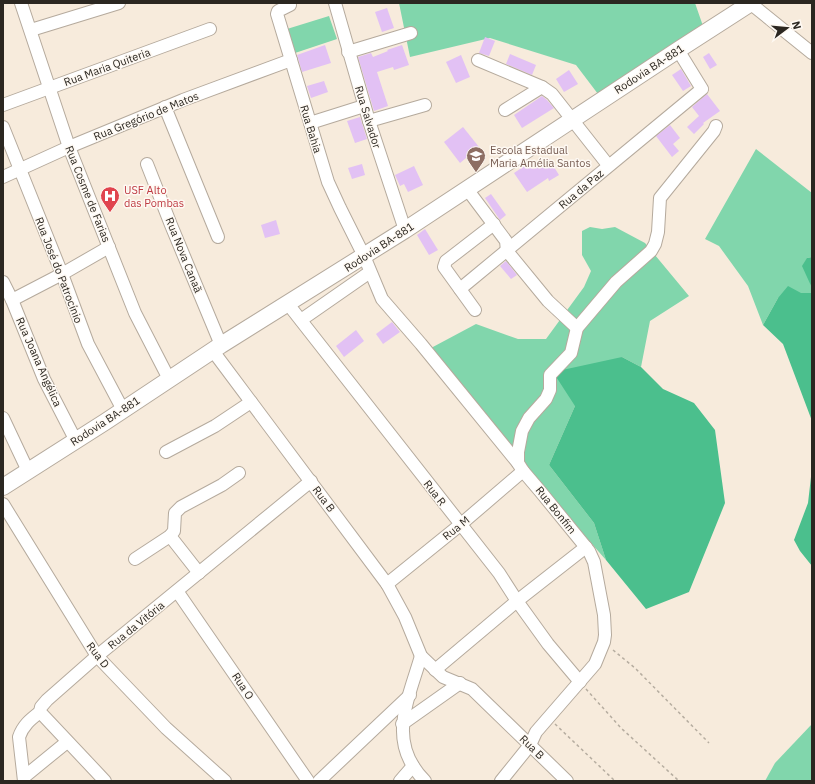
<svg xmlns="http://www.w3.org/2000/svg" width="815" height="784" font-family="'IBM Plex Sans',sans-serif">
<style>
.green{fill:#81d6ac}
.forest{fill:#4bbf8d}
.building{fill:#e2c1f4}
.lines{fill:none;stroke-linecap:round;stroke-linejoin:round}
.minor-casing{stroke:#b5aa9d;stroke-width:14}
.major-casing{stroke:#b5aa9d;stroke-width:18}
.path{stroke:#b6ada0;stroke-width:1.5;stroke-dasharray:3 3;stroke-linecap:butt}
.minor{stroke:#fff;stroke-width:12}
.major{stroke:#fff;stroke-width:16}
.labels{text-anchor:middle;stroke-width:3;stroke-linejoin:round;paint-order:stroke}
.street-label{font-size:11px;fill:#2b2721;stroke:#fef9f3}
.education-label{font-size:11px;fill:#785e54;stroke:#fef9f3;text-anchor:start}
.health-label{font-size:11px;fill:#be3a42;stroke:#fef9f3;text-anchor:start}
</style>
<rect width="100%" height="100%" fill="#f7ebdc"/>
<g class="green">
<polygon points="399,3 695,3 703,26 598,94 576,65 490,38 410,57"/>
<polygon points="329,16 337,39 295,53 287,29"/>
<polygon points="756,149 812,193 812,257 807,258 812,293 801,293 778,298 763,325 748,286 719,246 705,239"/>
<polygon points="590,227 602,229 615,227 645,243 689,296 650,321 641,367 622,357 575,406 549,465 594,523 606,560 531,475 431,348 476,324 518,339 546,339 584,287 591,271 582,255 582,231"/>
<polygon points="812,724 812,781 765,781 775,763"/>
</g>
<g class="forest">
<polygon points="812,257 812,288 802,266 807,258"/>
<polygon points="788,286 801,293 812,293 812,421 783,344 763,325 778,298"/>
<polygon points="622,357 641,367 663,389 694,403 715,430 725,503 689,592 646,609 606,560 594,523 549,465 575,406 553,372"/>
<polygon points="812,468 812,566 800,551 794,540 808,503"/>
</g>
<g class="building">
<polygon points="387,8 394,28 382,32 375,12"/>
<polygon points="485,37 495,41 489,56 479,53"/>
<polygon points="325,45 331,63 302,72 297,55"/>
<polygon points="402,45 409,65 394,70 393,67 377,72 388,106 374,111 358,57 371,53 373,57 388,51 387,50"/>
<polygon points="709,53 717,65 710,69 703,57"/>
<polygon points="510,54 536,65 532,75 506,64"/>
<polygon points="461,55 470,77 456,83 446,62"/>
<polygon points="681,69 691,86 683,91 672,75"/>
<polygon points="569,70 578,84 564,92 556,79"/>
<polygon points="324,81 328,92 311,98 307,86"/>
<polygon points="707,94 720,111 703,123 704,124 694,134 687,127 699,116 692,107"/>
<polygon points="542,96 547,100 554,108 522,128 514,115"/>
<polygon points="360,117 367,139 355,143 347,121"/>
<polygon points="670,125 680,138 673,144 679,151 672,157 656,136"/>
<polygon points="463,127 479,147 460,163 444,142"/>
<polygon points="549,159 559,175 549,181 548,178 527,192 514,173 529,163 533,169"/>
<polygon points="362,164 365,175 352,179 348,168"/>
<polygon points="414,166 423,185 408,192 404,184 400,186 395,175"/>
<polygon points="491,194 506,215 500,220 485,198"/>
<polygon points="276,220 280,234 265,238 261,225"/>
<polygon points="425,229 438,250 429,255 417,235"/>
<polygon points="506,261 517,275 511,279 500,266"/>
<polygon points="392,322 400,332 383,344 376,334"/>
<polygon points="356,330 364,341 344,357 336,346"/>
</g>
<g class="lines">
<g class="minor-casing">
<g id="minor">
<polyline points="21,3 69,147 135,313 169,379"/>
<polyline points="289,3 290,5 278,11 277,14 328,182 340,208 364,256 382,299 421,344 518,463 523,471 540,491 589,551 594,562 604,615 605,635 604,642 595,664 536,732 530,745 501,781"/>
<polyline points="335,3 369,121 405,230"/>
<polyline points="750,3 812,53"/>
<polyline points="31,30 119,3"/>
<polyline points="348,52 411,33"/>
<polyline points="478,60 542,87 552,94 608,165"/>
<polyline points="3,105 210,29"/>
<polyline points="165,107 218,237"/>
<polyline points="505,110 542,87"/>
<polyline points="369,121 425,105"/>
<polyline points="310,123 364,106"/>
<polyline points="3,127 62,274 88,344 123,410"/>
<polyline points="147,164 171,225 221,345"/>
<polyline points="3,177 69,147 183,100 291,60"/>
<polyline points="467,189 506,241 507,251 548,301 577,328"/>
<polyline points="3,282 12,300 44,379 76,441"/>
<polyline points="460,289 702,89 678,50"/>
<polyline points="12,300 62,274 109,247"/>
<polyline points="288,304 499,573 517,601 548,644 580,682"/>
<polyline points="475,310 444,267 446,261 450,258 494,224"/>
<polyline points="301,320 370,272"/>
<polyline points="213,351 387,584 405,617 421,656 443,677 472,689 567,781"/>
<polyline points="3,418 28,471"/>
<polyline points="166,452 215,426 251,402"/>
<polyline points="518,463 518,452 522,431 529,418 546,399 550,390 550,375 571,353 577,328 616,282 651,251 655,244 658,232 660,198 714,131 716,126"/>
<polyline points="3,504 97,656 166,728 225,781"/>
<polyline points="170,536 199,573"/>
<polyline points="135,559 170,536 174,531 175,513 181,507 222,485 239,473"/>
<polyline points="387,584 460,525 523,471"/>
<polyline points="177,591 308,781"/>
<path d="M421,656C408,701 386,742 425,781"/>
<polyline points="435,670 517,601 586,547"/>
<polyline points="402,724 460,683"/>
<polyline points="24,777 67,742"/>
<path d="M24,781L19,737C23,725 31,719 40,712"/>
<polyline points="105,781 40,712 41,707 47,700 97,656 311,481"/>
<polyline points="319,781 410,695"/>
<polyline points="400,781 413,766"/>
</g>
</g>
<g class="major-casing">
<polyline id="major" points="3,487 105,422 221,345 405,230 678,50 751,3"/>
</g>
<g class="path">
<polyline points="613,650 635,668 709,743"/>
<polyline points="586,689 621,728 679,781"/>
<polyline points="555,724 615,781"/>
</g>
<use href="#minor" class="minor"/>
<use href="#major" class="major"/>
</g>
<defs>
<g id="school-pin" transform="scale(1)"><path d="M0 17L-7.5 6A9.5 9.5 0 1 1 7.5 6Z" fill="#8d6e63" stroke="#fef9f3"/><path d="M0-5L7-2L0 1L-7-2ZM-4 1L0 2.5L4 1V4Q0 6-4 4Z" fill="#fff"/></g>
<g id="hospital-pin" transform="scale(1)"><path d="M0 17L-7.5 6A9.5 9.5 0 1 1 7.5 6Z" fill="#e0444e" stroke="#fef9f3"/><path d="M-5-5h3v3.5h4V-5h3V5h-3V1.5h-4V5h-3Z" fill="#fff"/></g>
</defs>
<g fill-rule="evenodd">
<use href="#school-pin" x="476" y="156"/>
<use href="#hospital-pin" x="110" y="196"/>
</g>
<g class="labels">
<g class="street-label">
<text transform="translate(107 67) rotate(-20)" y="4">Rua Maria Quiteria</text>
<text transform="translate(649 69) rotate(-33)" y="4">Rodovia BA-881</text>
<text transform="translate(146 116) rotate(-22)" y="4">Rua Gregório de Matos</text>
<text transform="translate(368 117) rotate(73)" y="4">Rua Salvador</text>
<text transform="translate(311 129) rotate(73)" y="4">Rua Bahia</text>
<text transform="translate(581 189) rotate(-40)" y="4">Rua da Paz</text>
<text transform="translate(88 194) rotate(68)" y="4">Rua Cosme de Farias</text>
<text transform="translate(379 247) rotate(-33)" y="4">Rodovia BA-881</text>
<text transform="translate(184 255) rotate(68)" y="4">Rua Nova Canaã</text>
<text transform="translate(59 270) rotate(69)" y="4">Rua José do Patrocínio</text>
<text transform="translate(39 362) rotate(66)" y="4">Rua Joana Angélica</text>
<text transform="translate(105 421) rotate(-33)" y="4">Rodovia BA-881</text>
<text transform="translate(435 493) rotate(52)" y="4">Rua R</text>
<text transform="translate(324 499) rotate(53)" y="4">Rua B</text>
<text transform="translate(556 510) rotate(51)" y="4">Rua Bonfim</text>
<text transform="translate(456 528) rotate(-39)" y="4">Rua M</text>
<text transform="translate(136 625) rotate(-39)" y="4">Rua da Vitória</text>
<text transform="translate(98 655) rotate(52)" y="4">Rua D</text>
<text transform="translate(243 686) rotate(56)" y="4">Rua O</text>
<text transform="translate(532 747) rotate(44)" y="4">Rua B</text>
</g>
<g class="education-label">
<text x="490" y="154">Escola Estadual<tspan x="490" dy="13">Maria Amélia Santos</tspan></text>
</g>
<g class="health-label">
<text x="124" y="194">USF Alto<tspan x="124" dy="13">das Pombas</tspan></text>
</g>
</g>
<rect width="815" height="784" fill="none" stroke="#2b2721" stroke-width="8"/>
<g transform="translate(787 28) rotate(74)" stroke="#fef9f3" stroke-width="3" paint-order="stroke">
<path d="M0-3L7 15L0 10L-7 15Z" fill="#2b2721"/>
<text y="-6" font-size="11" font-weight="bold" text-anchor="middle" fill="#2b2721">N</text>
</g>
</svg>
